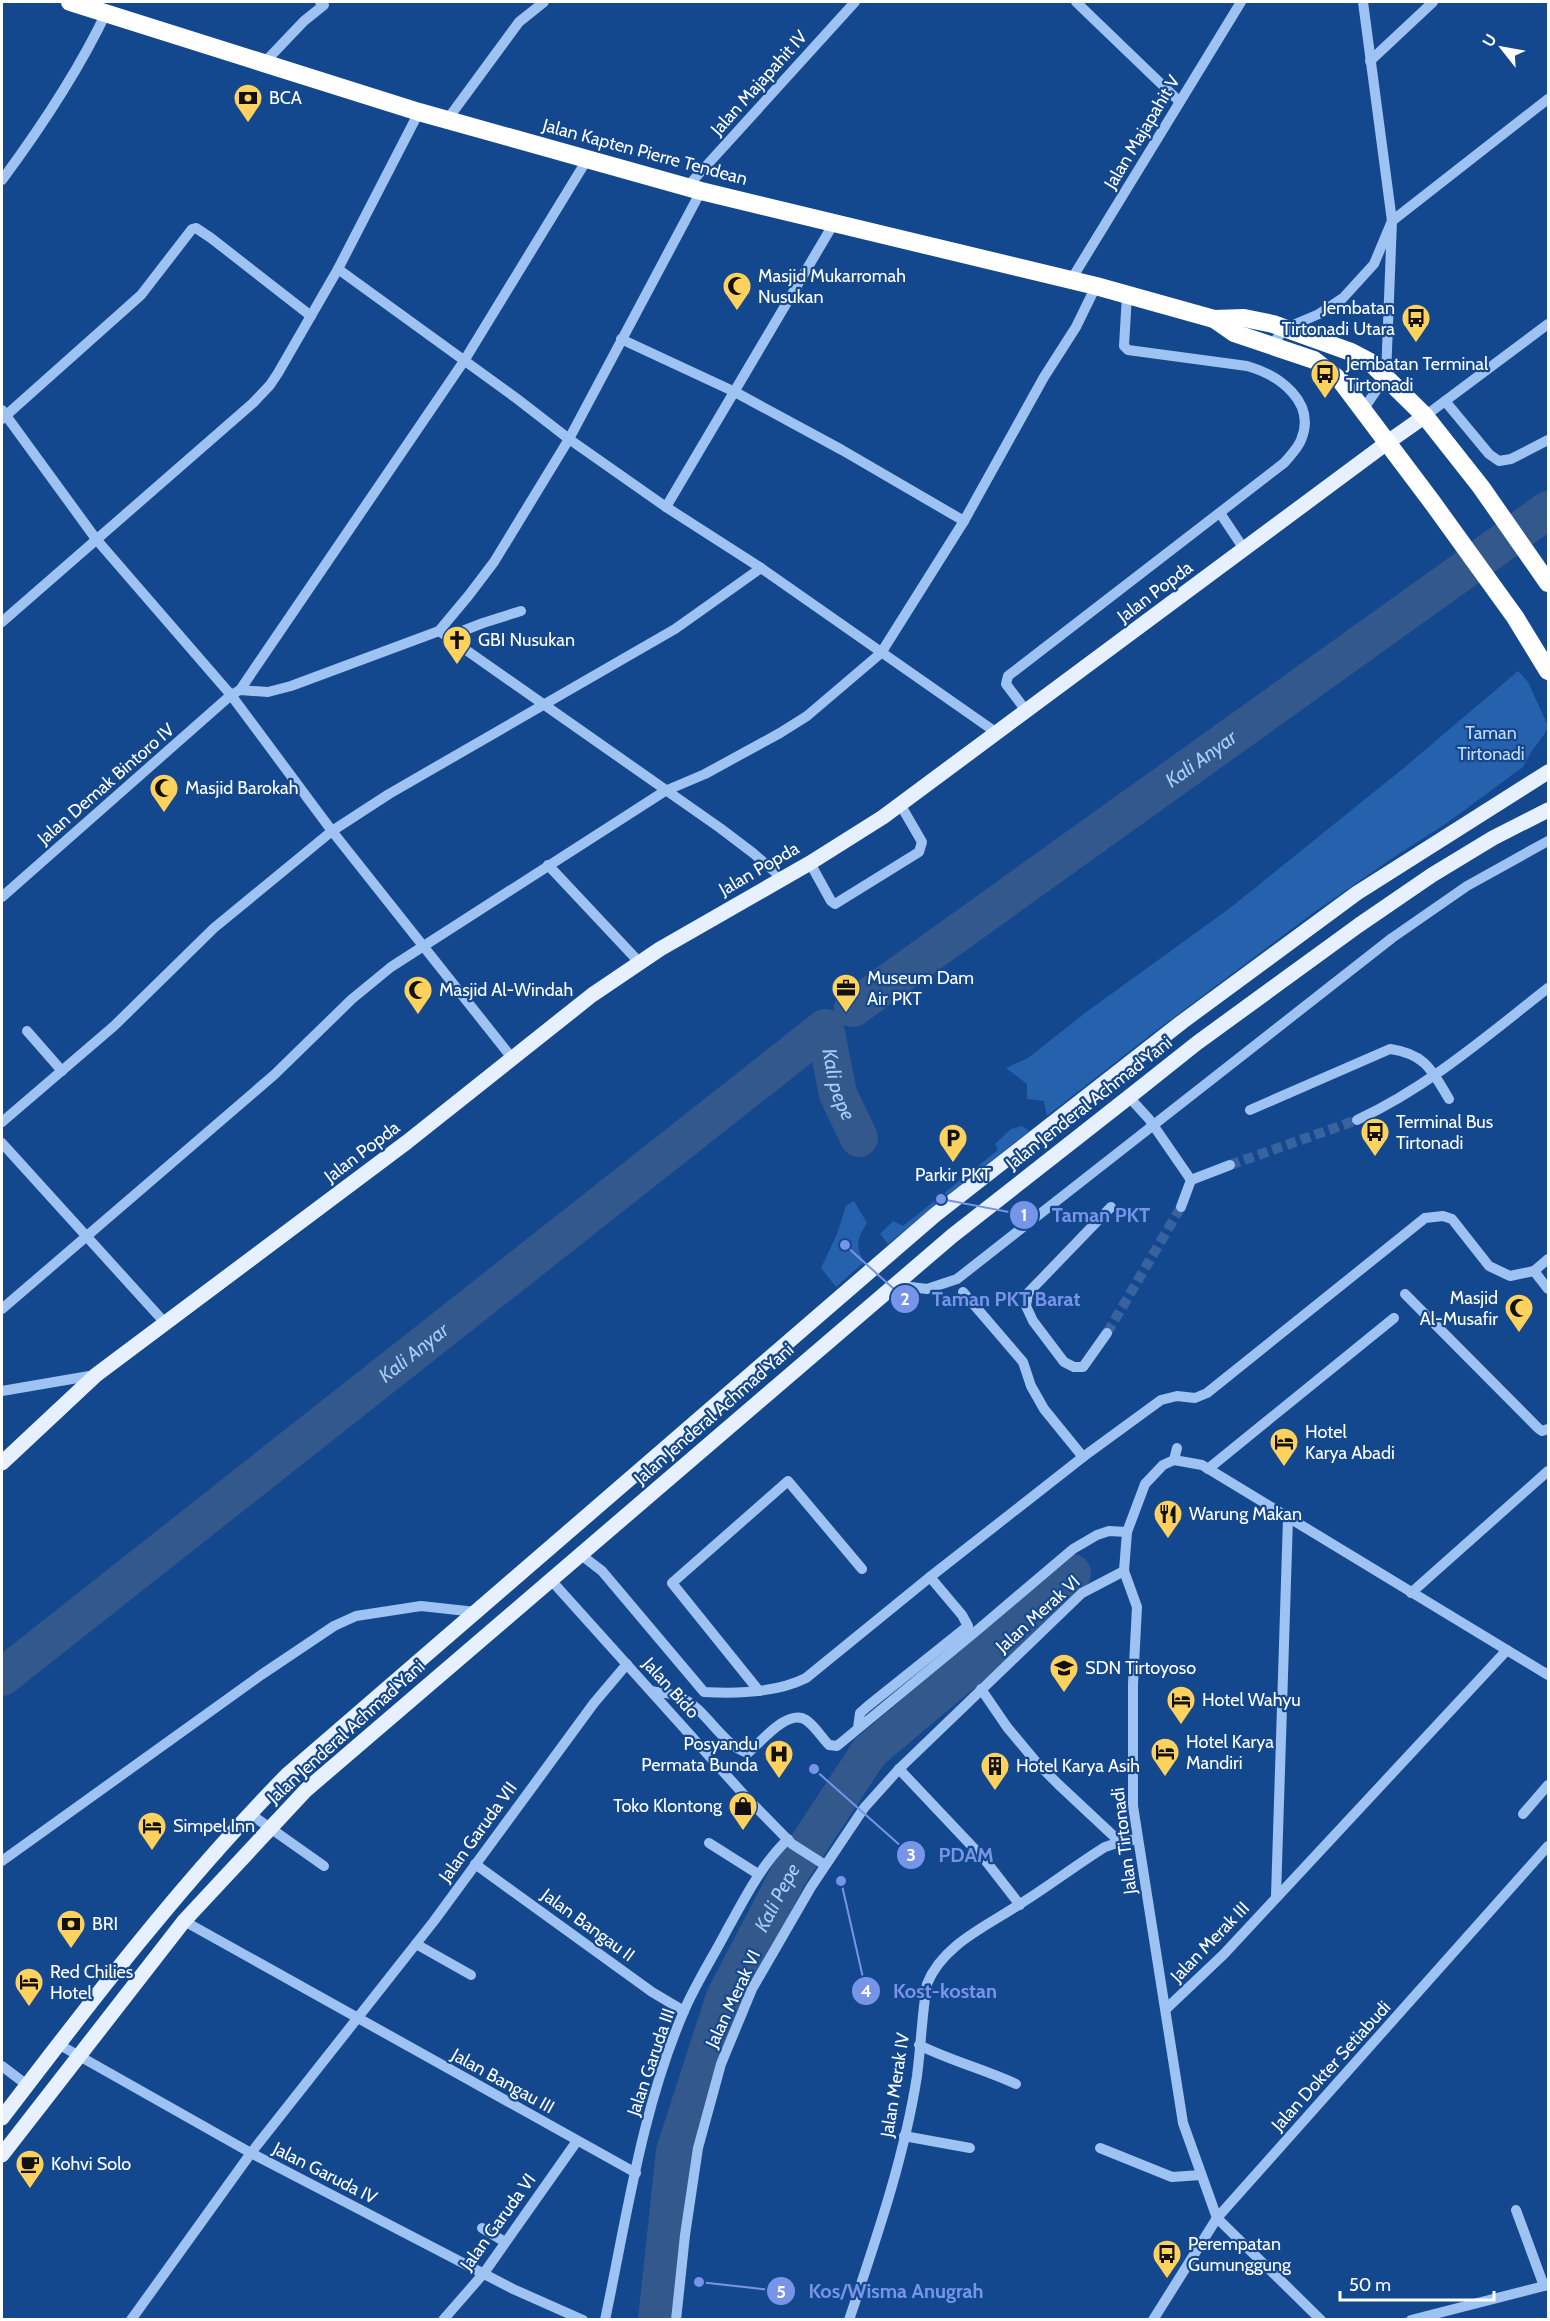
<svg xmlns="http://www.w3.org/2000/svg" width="1550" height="2321" font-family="Cabin,sans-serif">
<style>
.green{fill:#2661ad}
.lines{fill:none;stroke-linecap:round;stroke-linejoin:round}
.river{stroke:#32588c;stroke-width:38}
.minor-tunnel{stroke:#37639f;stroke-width:10;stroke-dasharray:10 5;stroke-linecap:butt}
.minor{stroke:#9ec2f1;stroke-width:10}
.major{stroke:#e7f0ff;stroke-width:15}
.highway{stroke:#fff;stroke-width:18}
.labels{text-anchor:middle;stroke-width:4.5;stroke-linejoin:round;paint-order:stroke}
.street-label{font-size:18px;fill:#fff;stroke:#14488e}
.poi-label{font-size:18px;fill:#fff;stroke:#14488e;text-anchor:start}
.park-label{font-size:18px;fill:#c4ddfc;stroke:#14488e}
.water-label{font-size:20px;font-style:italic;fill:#a9cdf8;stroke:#14488e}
.leader{fill:none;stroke:#7795e8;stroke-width:2}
.callout-dot{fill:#7795e8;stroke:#14488e;stroke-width:2}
.mark-label{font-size:18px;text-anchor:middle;font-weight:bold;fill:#fff}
.callout-label{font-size:20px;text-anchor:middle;font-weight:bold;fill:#7795e8;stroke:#14488e;stroke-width:4.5;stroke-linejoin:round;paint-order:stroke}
</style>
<rect width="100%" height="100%" fill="#14488e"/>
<g class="green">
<polygon points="1518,671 1528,682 1548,726 1548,729 1531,752 1523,767 1444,825 1400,853 1313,913 1149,1036 1047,1116 1044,1101 1027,1099 1027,1084 1006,1068 1028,1058 1085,1013 1230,908 1405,767"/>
<polygon points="1022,1126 1029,1131 888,1244 880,1234 893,1221 903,1226 998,1150 995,1144 1011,1129"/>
<path d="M854,1201L867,1223C857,1239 855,1246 864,1262L836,1287L821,1268L837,1234L846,1206Z"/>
</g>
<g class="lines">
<g class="river">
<path id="s1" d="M853,1008L1548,510"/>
<path id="s2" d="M2,1677L825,1028L838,1094L859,1138"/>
<path id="s3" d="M657,2320L675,2151L725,1997L789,1874L869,1752L1016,1628L1072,1573"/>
</g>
<g class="minor-tunnel">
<polyline points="1230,1165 1357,1120"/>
<polyline points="1107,1333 1181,1207"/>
</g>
<g class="minor">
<polyline points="1076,2 1179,101"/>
<polyline points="1370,61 1433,2"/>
<polyline points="263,64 304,21 324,5 320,2"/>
<polyline points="447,120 519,22 544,2"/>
<path d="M2,180C42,126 78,72 107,11"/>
<polyline points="687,187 855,2"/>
<polyline points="338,269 516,398 569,439 666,507 761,568 997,733"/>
<polyline points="1071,280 1241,2"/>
<polyline points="621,339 735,392 842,450 964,521"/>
<polyline points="1271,345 1286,328 1319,314 1343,298 1374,264 1392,221 1548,99"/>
<polyline points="1445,401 1489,454 1499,461 1511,459 1548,440"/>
<polyline points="2,410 96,539 231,695 332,831 512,1058"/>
<polyline points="1363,410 1386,376 1392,221 1363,2"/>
<polyline points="1425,416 1548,324"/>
<polyline points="2,419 141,295 192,229 196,228 211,238 311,316"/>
<polyline points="666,507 834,223"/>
<polyline points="1220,513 1244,549"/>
<polyline points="2,622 253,403 270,385 278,373 338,269 419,112"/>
<polyline points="439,631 720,828 753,853 782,878"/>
<polyline points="447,637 483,623 521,611"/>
<polyline points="240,690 268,692 291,686 439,631 469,595 494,562 569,439 701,191"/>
<path d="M1027,712L1006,684L1008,676L1284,463C1290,456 1298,448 1301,440C1317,402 1279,375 1247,366L1128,350L1124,346L1127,295"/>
<polyline points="810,863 831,901 835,904 919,852 922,842 900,804"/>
<polyline points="548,865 640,963"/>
<polyline points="2,897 231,695 240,690 464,361 588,158"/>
<polyline points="27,1031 62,1071"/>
<polyline points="1129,1097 1149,1119 1191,1180"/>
<path d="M1250,1110L1390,1049C1426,1054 1432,1071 1449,1099"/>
<path d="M1357,1120C1428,1087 1487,1036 1548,988"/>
<polyline points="2,1122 114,1026 214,928 332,831 389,794 675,629 761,568"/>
<polyline points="2,1143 166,1324"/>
<polyline points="1181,1207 1191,1180 1230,1165"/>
<polyline points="1548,1259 1534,1271 1548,1289"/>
<polyline points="895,1285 927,1289 957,1279 1392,938 1467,886 1548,841"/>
<polyline points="963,1292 1023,1362 1031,1386 1044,1409 1083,1457"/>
<polyline points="1405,1294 1538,1428 1542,1431 1548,1429"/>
<polyline points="2,1309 274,1075 352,999 391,967 665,791 705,774 780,733 807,716 881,653 964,521 1044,377 1076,327 1096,286"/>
<polyline points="1107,1333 1083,1367 1074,1367 1064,1362 1033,1321 1026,1306 1028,1293 1111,1207"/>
<polyline points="2,1391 95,1375"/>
<polyline points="1174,1460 1177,1448"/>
<polyline points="1208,1469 1394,1318"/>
<path d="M580,1554L602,1571L704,1692C737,1694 776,1693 806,1678L930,1577L1083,1457L1161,1400L1177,1396L1195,1398L1207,1393L1425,1218L1443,1216L1452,1219L1489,1266L1510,1276L1534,1271"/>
<polyline points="550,1579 746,1797 792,1844 825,1865"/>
<polyline points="1411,1593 1548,1471"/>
<polyline points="981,1689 1007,1727 1037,1763 1058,1784 1120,1842 1138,1839"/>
<path d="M652,1691C660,1693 672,1693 680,1697C707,1709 720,1744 748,1753C761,1742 788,1708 806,1720C815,1726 822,1738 829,1745L837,1746L974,1633L1073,1549L1097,1535L1109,1531L1127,1532"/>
<polyline points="759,1691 672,1583 788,1481 862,1569"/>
<polyline points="858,1728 860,1713 868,1706 968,1626 962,1615 930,1577"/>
<polyline points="899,1769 985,1860 1020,1905"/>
<polyline points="249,1813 324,1866"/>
<polyline points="1523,1814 1548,1785"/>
<polyline points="709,1843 758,1874"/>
<polyline points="2,1861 261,1675 334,1626 356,1616 421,1606 476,1612"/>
<polyline points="475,1864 652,1992 684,2011"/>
<polyline points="1276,1896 1288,1518"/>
<polyline points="184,1921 636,2173"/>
<polyline points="416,1944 471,1975"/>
<polyline points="1166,2009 1224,1954 1507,1650"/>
<polyline points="58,2044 251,2153 513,2289 583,2320"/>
<path d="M919,2045C951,2061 984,2069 1016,2084"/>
<polyline points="2,2066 27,2085"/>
<polyline points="904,2136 970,2148"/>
<polyline points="1100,2148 1172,2177 1201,2175"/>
<polyline points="1516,2210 1544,2286"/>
<polyline points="482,2228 505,2242"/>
<polyline points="131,2320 251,2153 434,1921 594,1703 627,1664"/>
<polyline points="443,2320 484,2273 577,2141"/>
<path d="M605,2320C627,2216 642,2108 684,2011C696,1983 713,1957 727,1930C745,1898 761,1865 788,1839"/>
<polyline points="676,2320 685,2235 698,2148 721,2064 752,1989 811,1887 864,1808 899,1769 1082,1593 1124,1571"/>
<path d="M849,2320C876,2239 904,2159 917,2076C921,2045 922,2014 927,1984C942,1945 987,1926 1020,1904C1049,1886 1076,1865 1105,1847L1120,1842"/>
<polyline points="1153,2320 1217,2218 1548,1846"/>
<polyline points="1321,2320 1217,2218 1183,2123 1133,1806 1133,1684 1137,1607 1124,1571 1127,1532 1145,1484 1163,1465 1174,1460 1202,1465 1548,1675"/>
<polyline points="1411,2320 1548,2285"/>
</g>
<g class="major">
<polyline points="2,1463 96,1375 407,1142 592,995 660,949 810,863 883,817 1388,442 1425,416"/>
<path d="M2,2118C92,2000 182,1882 287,1775L935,1215L1182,1022L1357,893L1548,772"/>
<polyline points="2,2155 184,1921 306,1790 952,1236 1129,1097 1197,1043 1359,925 1432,875 1493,838 1548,810"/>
</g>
<g class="highway">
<polyline points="70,2 419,112 701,191 1096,286 1214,319 1244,318 1273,324 1351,352 1370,362 1425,416 1481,487 1548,583"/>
<polyline points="1214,319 1234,333 1314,360 1341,381 1432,502 1515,617 1548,671"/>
</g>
</g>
<defs>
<g id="bank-pin" transform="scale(1.5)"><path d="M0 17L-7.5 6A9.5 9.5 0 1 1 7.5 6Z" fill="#ffd25d" stroke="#14488e"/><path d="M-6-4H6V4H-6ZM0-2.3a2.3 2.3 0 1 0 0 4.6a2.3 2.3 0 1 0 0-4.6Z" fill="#111"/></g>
<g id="mosque-pin" transform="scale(1.5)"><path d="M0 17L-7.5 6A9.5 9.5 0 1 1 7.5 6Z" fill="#ffd25d" stroke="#14488e"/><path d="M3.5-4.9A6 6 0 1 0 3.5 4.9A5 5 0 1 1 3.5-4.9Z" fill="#111"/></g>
<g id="bus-pin" transform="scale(1.5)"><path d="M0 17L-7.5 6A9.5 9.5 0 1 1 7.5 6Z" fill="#ffd25d" stroke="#14488e"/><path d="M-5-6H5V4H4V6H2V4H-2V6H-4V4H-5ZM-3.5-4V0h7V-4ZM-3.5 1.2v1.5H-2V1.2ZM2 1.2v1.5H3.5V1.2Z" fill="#111"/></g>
<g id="church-pin" transform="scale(1.5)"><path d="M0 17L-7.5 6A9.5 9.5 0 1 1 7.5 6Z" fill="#ffd25d" stroke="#14488e"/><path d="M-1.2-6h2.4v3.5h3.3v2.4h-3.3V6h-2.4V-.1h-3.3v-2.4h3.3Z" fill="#111"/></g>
<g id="office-pin" transform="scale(1.5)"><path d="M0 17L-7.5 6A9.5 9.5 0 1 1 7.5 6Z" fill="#ffd25d" stroke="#14488e"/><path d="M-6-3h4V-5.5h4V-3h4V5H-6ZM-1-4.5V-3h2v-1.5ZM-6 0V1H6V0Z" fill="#111"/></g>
<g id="parking-pin" transform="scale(1.5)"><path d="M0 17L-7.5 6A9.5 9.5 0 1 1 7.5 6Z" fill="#ffd25d" stroke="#14488e"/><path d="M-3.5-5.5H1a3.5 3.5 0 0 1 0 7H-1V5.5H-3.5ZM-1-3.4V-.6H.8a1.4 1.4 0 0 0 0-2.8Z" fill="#111"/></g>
<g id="hotel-pin" transform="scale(1.5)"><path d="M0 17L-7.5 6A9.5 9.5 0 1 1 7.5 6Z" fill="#ffd25d" stroke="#14488e"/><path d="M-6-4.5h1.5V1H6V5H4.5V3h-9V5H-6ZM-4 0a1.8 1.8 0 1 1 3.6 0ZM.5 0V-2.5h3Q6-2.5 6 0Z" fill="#111"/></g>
<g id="restaurant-pin" transform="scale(1.5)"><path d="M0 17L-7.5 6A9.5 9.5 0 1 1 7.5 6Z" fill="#ffd25d" stroke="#14488e"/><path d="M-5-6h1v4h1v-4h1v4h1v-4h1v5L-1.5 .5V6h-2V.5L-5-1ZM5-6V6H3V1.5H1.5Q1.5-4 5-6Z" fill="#111"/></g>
<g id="school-pin" transform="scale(1.5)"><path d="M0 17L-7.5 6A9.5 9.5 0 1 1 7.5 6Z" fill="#ffd25d" stroke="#14488e"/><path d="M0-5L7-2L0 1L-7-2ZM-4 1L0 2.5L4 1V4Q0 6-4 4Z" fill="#111"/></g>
<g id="hospital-pin" transform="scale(1.5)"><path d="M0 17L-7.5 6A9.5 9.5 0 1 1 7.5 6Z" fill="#ffd25d" stroke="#14488e"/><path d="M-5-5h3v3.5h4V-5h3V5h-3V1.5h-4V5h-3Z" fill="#111"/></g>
<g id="building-pin" transform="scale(1.5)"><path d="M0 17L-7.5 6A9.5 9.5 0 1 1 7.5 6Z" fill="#ffd25d" stroke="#14488e"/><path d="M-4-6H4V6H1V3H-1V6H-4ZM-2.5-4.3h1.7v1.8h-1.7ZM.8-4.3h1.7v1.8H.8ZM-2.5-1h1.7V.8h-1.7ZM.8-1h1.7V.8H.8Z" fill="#111"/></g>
<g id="shop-pin" transform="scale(1.5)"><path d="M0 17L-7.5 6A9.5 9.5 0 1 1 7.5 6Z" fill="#ffd25d" stroke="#14488e"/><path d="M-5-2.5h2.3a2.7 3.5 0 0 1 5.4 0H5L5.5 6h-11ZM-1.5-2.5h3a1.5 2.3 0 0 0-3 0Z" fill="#111"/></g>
<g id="cafe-pin" transform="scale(1.5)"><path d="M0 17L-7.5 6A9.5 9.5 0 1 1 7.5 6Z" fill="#ffd25d" stroke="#14488e"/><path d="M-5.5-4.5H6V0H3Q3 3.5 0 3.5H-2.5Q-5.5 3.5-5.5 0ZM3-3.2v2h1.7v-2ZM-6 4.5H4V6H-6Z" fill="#111"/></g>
</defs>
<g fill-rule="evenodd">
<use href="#bank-pin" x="248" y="98"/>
<use href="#mosque-pin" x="737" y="286"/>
<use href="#bus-pin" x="1416" y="318"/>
<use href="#bus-pin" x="1325" y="374"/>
<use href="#church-pin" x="457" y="640"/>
<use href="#mosque-pin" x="164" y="788"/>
<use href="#office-pin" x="846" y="988"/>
<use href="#mosque-pin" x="418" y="990"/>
<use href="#bus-pin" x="1375" y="1132"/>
<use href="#parking-pin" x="953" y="1138"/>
<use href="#mosque-pin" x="1519" y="1308"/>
<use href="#hotel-pin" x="1284" y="1442"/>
<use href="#restaurant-pin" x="1168" y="1514"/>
<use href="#school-pin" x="1064" y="1668"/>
<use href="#hotel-pin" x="1181" y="1700"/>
<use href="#hotel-pin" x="1165" y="1752"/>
<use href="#hospital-pin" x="779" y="1754"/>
<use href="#building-pin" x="995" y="1766"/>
<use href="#shop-pin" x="743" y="1806"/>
<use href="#hotel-pin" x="152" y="1826"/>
<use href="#bank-pin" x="71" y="1924"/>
<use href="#hotel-pin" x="29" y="1982"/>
<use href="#cafe-pin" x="30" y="2164"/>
<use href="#bus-pin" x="1167" y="2254"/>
</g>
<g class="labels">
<g class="street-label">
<text transform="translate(759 83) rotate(-48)" y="6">Jalan Majapahit IV</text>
<text transform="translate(1142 132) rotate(-59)" y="6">Jalan Majapahit V</text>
<text transform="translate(645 152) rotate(15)" y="6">Jalan Kapten Pierre Tendean</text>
<text transform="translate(1155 592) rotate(-37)" y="6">Jalan Popda</text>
<text transform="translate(106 784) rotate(-41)" y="6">Jalan Demak Bintoro IV</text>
<text transform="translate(759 869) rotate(-30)" y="6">Jalan Popda</text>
<text transform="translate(1089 1103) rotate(-38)" y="6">Jalan Jenderal Achmad Yani</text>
<text transform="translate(362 1152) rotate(-37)" y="6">Jalan Popda</text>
<text transform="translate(714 1414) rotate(-41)" y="6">Jalan Jenderal Achmad Yani</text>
<text transform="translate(1038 1614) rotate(-42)" y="6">Jalan Merak VI</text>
<text transform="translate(671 1688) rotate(48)" y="6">Jalan Bido</text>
<text transform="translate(346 1732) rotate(-42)" y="6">Jalan Jenderal Achmad Yani</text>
<text transform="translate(478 1832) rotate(-54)" y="6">Jalan Garuda VII</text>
<text transform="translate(1124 1841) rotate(-97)" y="6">Jalan Tirtonadi</text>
<text transform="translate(588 1925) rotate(36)" y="6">Jalan Bangau II</text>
<text transform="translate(1210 1942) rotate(-46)" y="6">Jalan Merak III</text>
<text transform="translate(733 1999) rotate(-65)" y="6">Jalan Merak VI</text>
<text transform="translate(651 2062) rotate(-71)" y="6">Jalan Garuda III</text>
<text transform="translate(1331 2066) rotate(-48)" y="6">Jalan Dokter Setiabudi</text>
<text transform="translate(503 2081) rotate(29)" y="6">Jalan Bangau III</text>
<text transform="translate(895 2085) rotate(-81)" y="6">Jalan Merak IV</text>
<text transform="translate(325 2173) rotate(27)" y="6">Jalan Garuda IV</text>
<text transform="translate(498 2222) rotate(-54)" y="6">Jalan Garuda VI</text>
</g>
<g class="poi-label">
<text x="269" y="104">BCA</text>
<text x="758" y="282">Masjid Mukarromah<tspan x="758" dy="21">Nusukan</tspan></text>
<text x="1395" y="314" text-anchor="end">Jembatan<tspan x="1395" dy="21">Tirtonadi Utara</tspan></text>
<text x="1346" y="370">Jembatan Terminal<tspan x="1346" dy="21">Tirtonadi</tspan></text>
<text x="478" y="646">GBI Nusukan</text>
<text x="185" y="794">Masjid Barokah</text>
<text x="867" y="984">Museum Dam<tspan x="867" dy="21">Air PKT</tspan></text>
<text x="439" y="996">Masjid Al-Windah</text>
<text x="1396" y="1128">Terminal Bus<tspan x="1396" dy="21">Tirtonadi</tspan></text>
<text x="953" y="1181" text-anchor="middle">Parkir PKT</text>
<text x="1498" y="1304" text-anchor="end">Masjid<tspan x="1498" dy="21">Al-Musafir</tspan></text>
<text x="1305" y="1438">Hotel<tspan x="1305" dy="21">Karya Abadi</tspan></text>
<text x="1189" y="1520">Warung Makan</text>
<text x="1085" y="1674">SDN Tirtoyoso</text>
<text x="1202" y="1706">Hotel Wahyu</text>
<text x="1186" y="1748">Hotel Karya<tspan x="1186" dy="21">Mandiri</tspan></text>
<text x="758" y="1750" text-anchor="end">Posyandu<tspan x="758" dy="21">Permata Bunda</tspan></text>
<text x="1016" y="1772">Hotel Karya Asih</text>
<text x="722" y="1812" text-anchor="end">Toko Klontong</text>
<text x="173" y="1832">Simpel Inn</text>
<text x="92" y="1930">BRI</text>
<text x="50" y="1978">Red Chilies<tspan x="50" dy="21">Hotel</tspan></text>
<text x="51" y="2170">Kohvi Solo</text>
<text x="1188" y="2250">Perempatan<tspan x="1188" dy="21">Gumunggung</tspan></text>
</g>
<g class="park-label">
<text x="1491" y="739">Taman<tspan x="1491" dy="21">Tirtonadi</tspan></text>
</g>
<g class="water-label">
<text dy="7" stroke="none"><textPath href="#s1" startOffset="428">Kali Anyar</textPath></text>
<text dy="7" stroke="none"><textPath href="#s2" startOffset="1106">Kali pepe</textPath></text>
<text dy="7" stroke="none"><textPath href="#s2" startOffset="524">Kali Anyar</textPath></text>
<text dy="7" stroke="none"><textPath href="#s3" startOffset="444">Kali Pepe</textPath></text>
</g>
</g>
<path class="leader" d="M941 1199L1024 1215M845 1245L905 1299M814 1769L911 1855M841 1881L866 1991M699 2282L781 2291"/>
<g class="callout-dot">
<circle cx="941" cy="1199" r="6"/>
<circle cx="845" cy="1245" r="6"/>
<circle cx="814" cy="1769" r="6"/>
<circle cx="841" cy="1881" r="6"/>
<circle cx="699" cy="2282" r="6"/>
<circle cx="1024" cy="1215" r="15"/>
<circle cx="905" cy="1299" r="15"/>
<circle cx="911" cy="1855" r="15"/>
<circle cx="866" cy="1991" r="15"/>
<circle cx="781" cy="2291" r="15"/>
</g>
<g class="mark-label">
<text x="1024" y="1221">1</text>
<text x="905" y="1305">2</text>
<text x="911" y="1861">3</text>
<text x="866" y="1997">4</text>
<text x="781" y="2298">5</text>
</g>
<g class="callout-label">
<text x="1101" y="1222">Taman PKT</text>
<text x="1006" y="1306">Taman PKT Barat</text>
<text x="966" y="1862">PDAM</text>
<text x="945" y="1998">Kost-kostan</text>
<text x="896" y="2298">Kos/Wisma Anugrah</text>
</g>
<rect width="1550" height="2321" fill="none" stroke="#ffffff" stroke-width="6"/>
<g transform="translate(1502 48) rotate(301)" stroke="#14488e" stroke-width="4.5" paint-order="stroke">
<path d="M0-4.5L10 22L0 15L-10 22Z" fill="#ffffff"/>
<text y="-9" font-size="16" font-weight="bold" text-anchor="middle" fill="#ffffff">U</text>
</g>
<path d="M1340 2291v9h154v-9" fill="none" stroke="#ffffff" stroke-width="3"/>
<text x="1349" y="2291" font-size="18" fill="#ffffff" stroke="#14488e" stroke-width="4.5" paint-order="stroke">50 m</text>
</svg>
